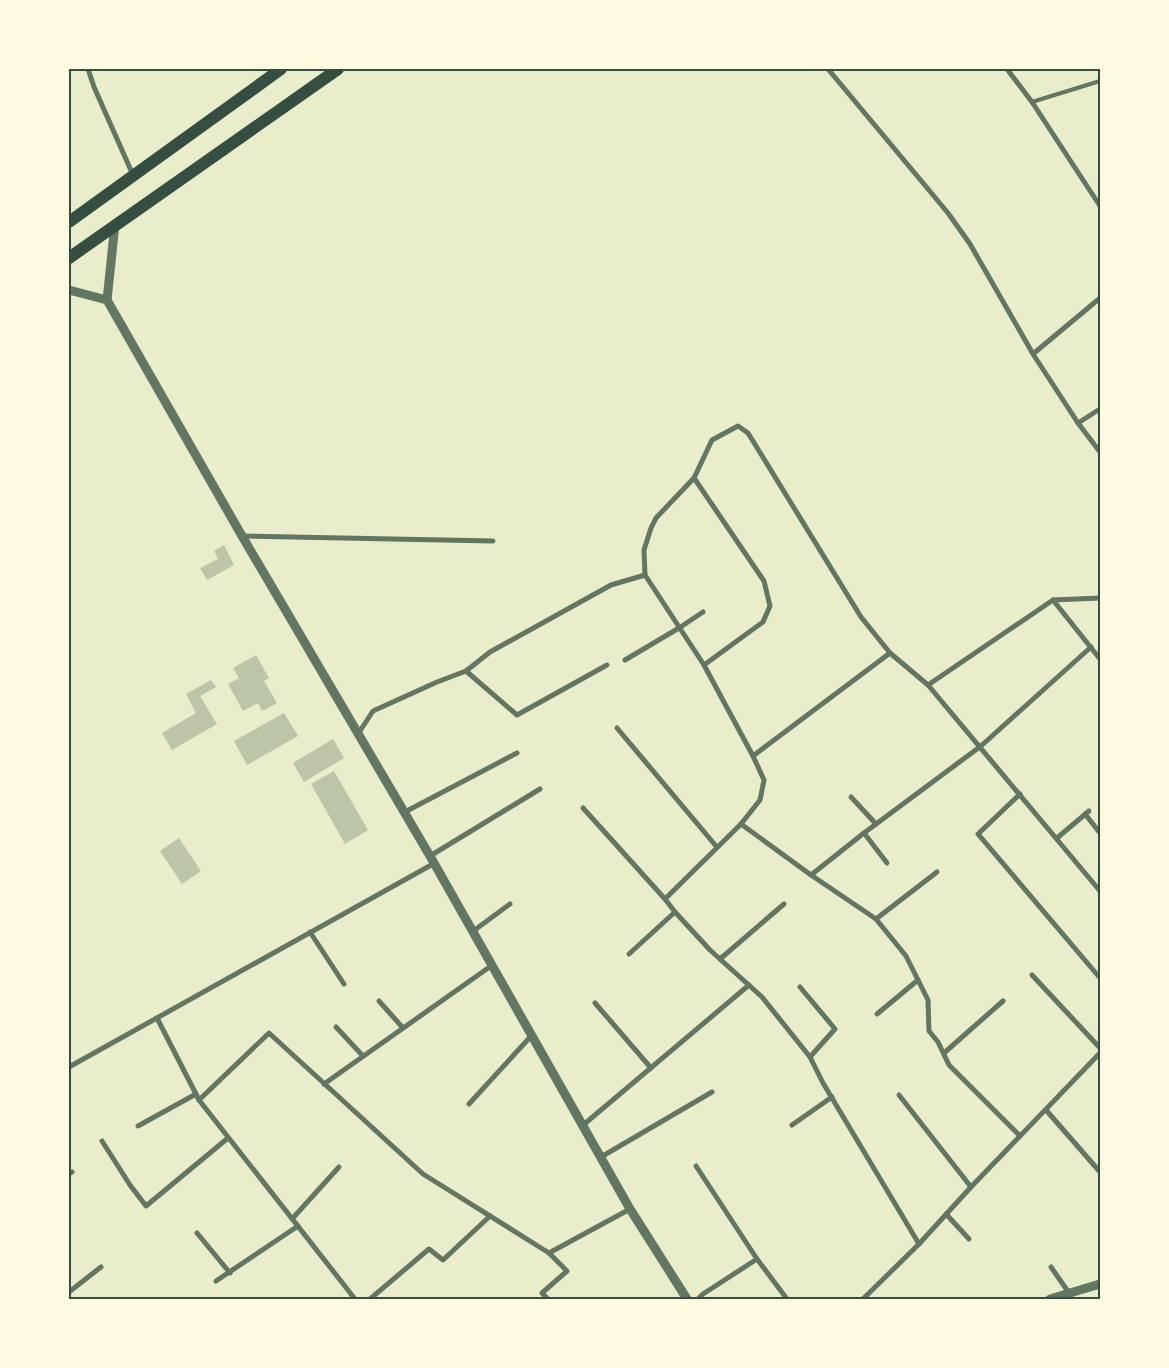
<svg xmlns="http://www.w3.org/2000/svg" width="1169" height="1368" font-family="'Exo 2',sans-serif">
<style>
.building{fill:#bcc5a7}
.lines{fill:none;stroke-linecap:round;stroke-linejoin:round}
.service{stroke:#617663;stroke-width:4}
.minor{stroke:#617663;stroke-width:5}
.tertiary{stroke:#617663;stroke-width:9}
.primary{stroke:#344e41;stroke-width:12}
.neatline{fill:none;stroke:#344e41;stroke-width:2}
</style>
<rect width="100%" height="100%" fill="#e9edc9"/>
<g class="building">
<polygon points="224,545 234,565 207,580 200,568 218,559 214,551"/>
<polygon points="256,655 269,678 264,681 277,703 262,711 258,703 243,711 228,684 239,678 233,668"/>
<polygon points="211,680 216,687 200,696 217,724 172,750 162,733 196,713 186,694"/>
<polygon points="284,713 298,736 247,765 234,741"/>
<polygon points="333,739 344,758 304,782 293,763"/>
<polygon points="334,771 368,830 345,844 311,784"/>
<polygon points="179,838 201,871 182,884 160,851"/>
</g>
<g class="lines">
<polyline class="service" points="1032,102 1100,81"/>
<g class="minor">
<polyline points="88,69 94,87 133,175"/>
<polyline points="828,69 948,213 970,244 1033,354 1078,423 1100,452"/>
<polyline points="1007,69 1032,102 1100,206"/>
<polyline points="1033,354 1100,298"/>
<polyline points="1078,423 1100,409"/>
<polyline points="694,478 764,581 770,606 763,622 704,665 753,756 764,780 760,800 741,824 665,899 675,912 710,950 762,997 810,1057 823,1083 919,1244"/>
<polyline points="242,536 493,541"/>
<polyline points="1053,600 1100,659"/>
<polyline points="890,653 928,685 1100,891"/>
<polyline points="625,660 679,628 703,612"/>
<polyline points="704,665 645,575 644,550 651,528 656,518 694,478 712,440 738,426 748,433 861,617 890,653 753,756"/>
<polyline points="466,671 517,715 607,665"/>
<polyline points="928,685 1053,600 1100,598"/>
<polyline points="617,728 716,846"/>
<polyline points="358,734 373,711 437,682 466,671 490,652 611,585 645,575"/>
<polyline points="1020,794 978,834 1100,978"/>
<polyline points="851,797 876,824"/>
<polyline points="583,808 665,899"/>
<polyline points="403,813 517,753"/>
<polyline points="1085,814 1100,833"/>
<polyline points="741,824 811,875 876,919 906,956 928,1000 929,1031 938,1042 949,1065 1020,1136"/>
<polyline points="864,833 887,863"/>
<polyline points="1057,838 1089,811"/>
<polyline points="430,856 540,789"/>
<polyline points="811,875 864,833 981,746 1091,647"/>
<polyline points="876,919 937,872"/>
<polyline points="310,932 344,984"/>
<polyline points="472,932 510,904"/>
<polyline points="629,954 675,912"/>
<polyline points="720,959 784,904"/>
<polyline points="1032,975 1100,1048"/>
<polyline points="800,987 835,1029 810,1057"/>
<polyline points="379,1001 403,1028"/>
<polyline points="595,1003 651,1068"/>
<polyline points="877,1014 918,980"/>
<polyline points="157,1018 199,1100 355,1299"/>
<polyline points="336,1027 363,1056"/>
<polyline points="944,1053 1003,1001"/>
<polyline points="69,1067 433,864"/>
<polyline points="324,1084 491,966"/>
<polyline points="899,1095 971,1187"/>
<polyline points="199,1100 269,1033 423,1174 549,1253 567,1271 542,1293 548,1299"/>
<polyline points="469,1104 532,1035"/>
<polyline points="1046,1110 1100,1172"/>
<polyline points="792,1125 832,1097"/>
<polyline points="138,1126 196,1094"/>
<polyline points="582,1126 749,985"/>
<polyline points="102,1141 130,1185 146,1206 228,1138"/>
<polyline points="601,1157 712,1092"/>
<polyline points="696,1166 757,1259 787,1299"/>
<polyline points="69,1174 72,1172"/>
<polyline points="946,1214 969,1239"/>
<polyline points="292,1219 339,1167"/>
<polyline points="197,1233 230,1273"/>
<polyline points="549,1253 630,1209"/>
<polyline points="1051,1267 1069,1293"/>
<polyline points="216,1281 298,1226"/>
<polyline points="69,1292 101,1267"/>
<polyline points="370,1299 429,1249 443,1260 490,1216"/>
<polyline points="698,1299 703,1294 757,1259"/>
<polyline points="863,1299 919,1244 971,1187 1100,1053"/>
</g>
<g class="tertiary">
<polyline points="115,224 107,300 242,536 430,856 630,1209 687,1299"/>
<polyline points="69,290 107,300"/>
<polyline points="1050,1299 1100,1284"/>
</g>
<g class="primary">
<polyline points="69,222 281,69"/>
<polyline points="69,258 338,69"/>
</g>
</g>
<rect width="1169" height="1368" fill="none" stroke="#fefae0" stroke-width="140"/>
<rect x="70" y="70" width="1029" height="1228" class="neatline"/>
</svg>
